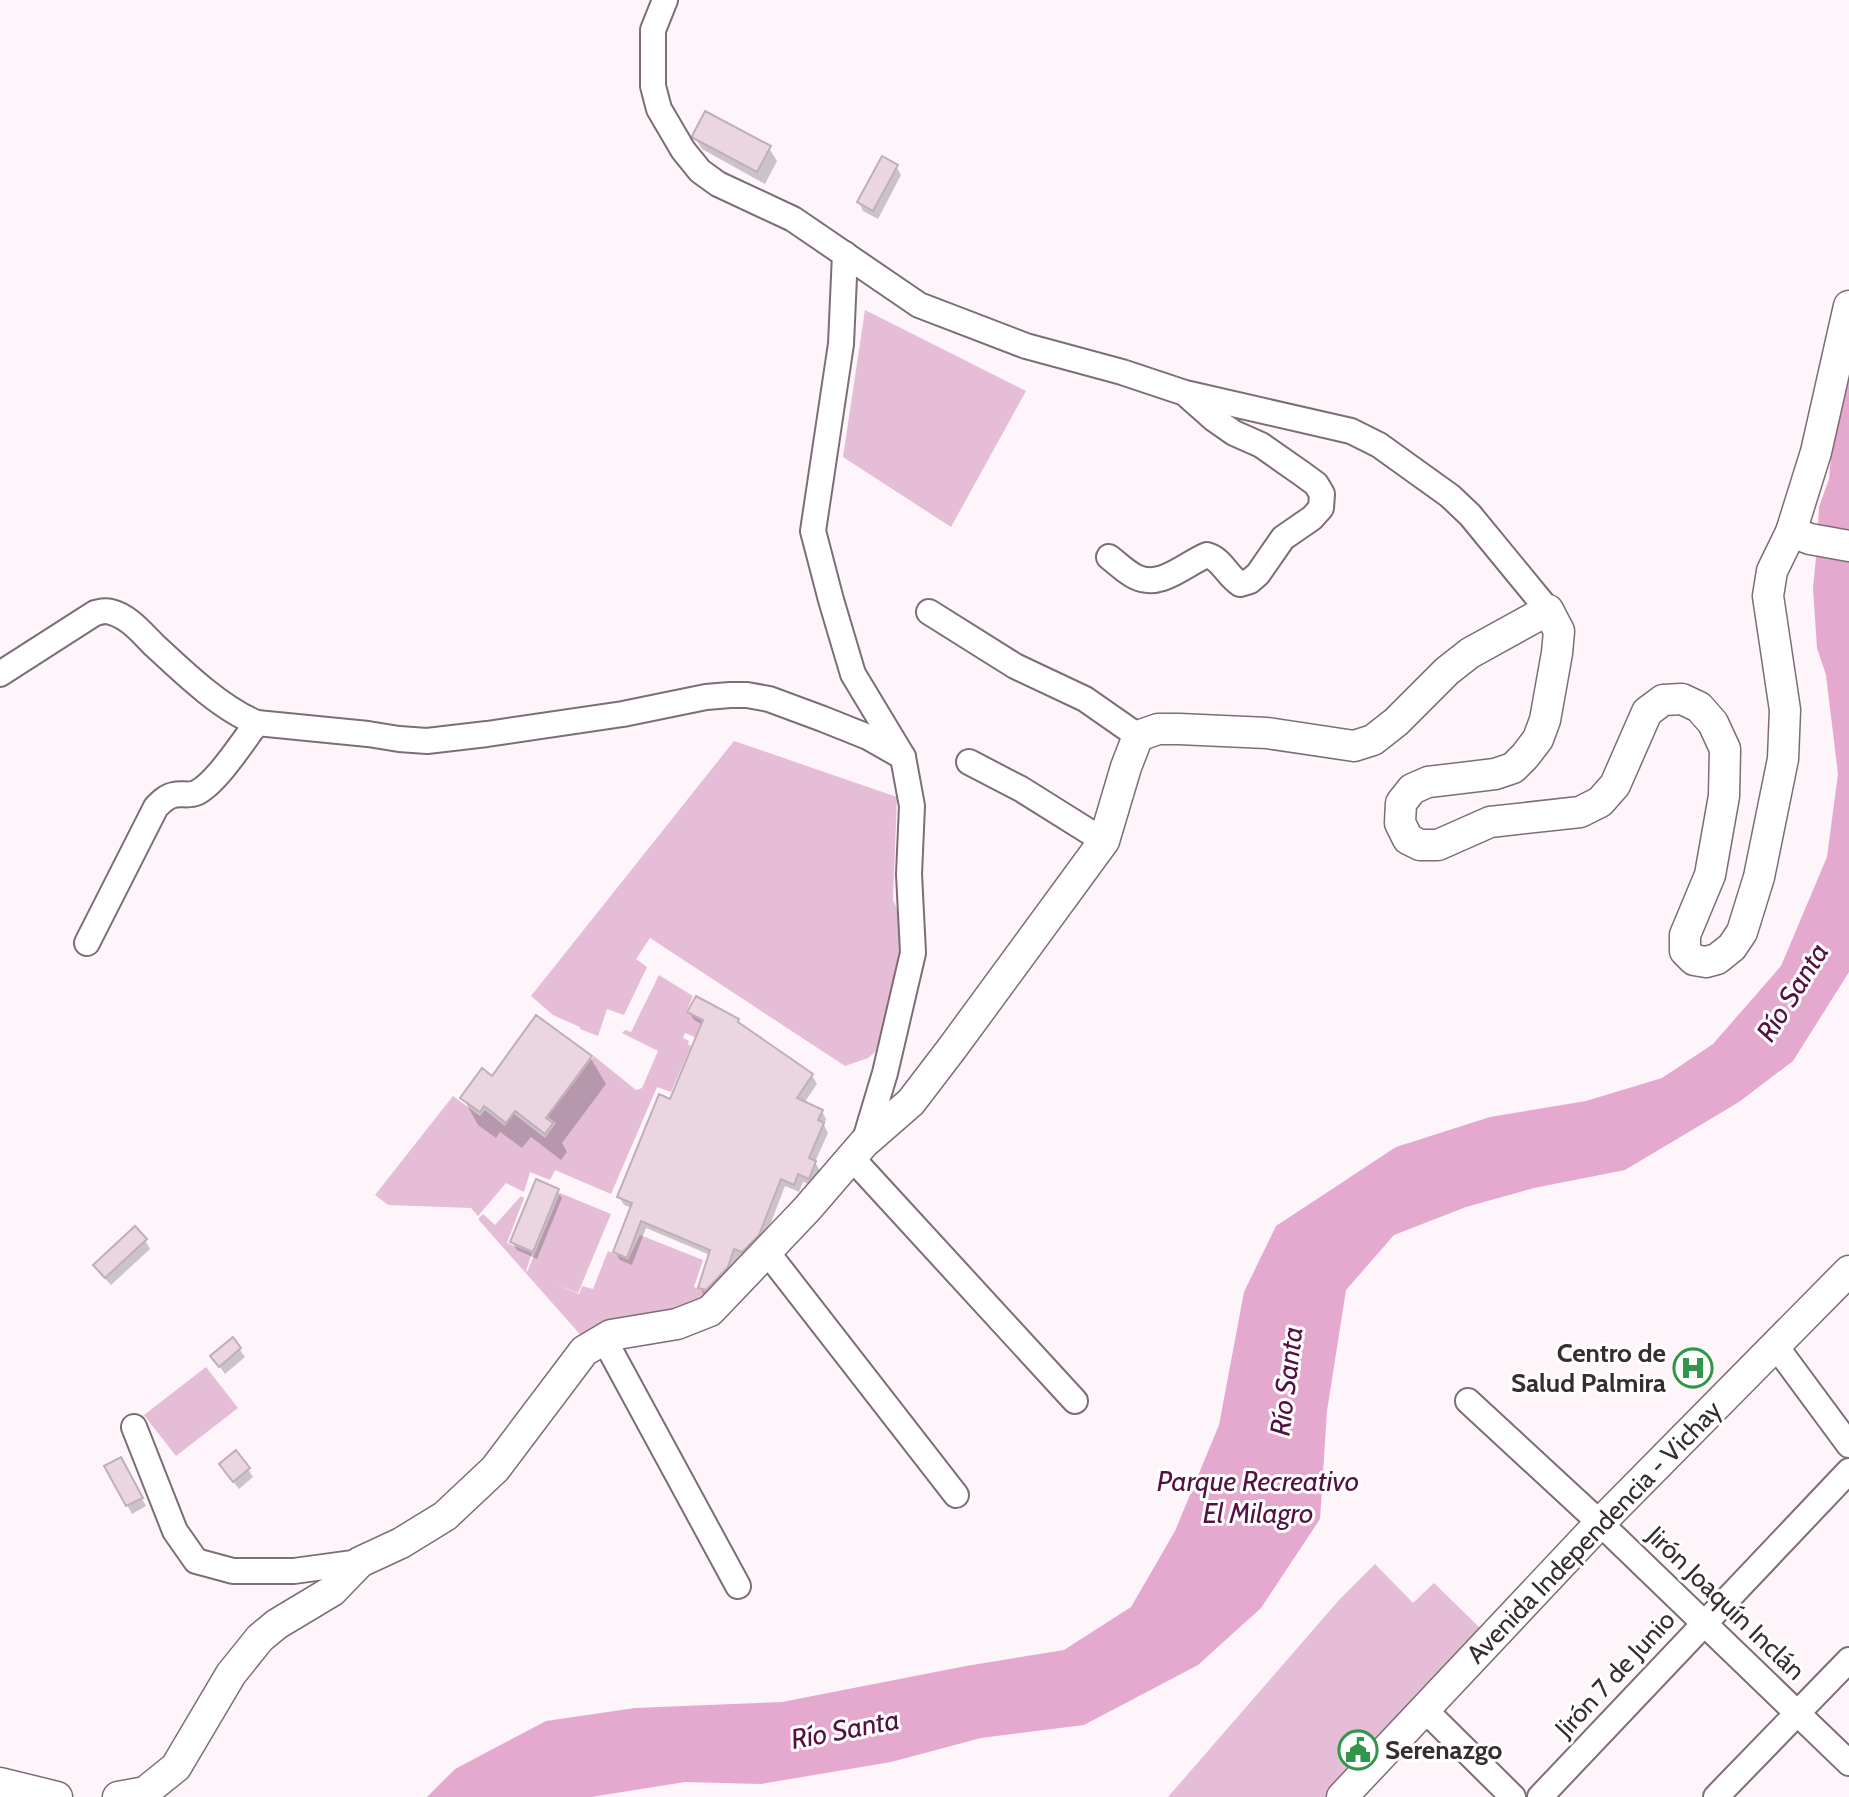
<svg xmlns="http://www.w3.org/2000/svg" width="1849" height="1797" font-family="Cabin,sans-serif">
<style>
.green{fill:#e5bdd6}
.water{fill:#e5a9cf}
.shadow{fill:#0003}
.building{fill:#ead5e1;stroke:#c2aeba;stroke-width:2}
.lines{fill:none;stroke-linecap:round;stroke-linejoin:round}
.minor-casing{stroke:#7e6c77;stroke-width:28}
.major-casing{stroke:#7e6c77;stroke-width:33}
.minor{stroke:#fff;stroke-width:24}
.major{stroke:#fff;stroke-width:30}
.labels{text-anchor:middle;stroke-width:6;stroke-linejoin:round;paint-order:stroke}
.poi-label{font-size:26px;font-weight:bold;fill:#352d32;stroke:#fff;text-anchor:end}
.street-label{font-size:26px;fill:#352d32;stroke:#fff}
.water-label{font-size:28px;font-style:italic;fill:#551043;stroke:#fff}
</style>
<rect width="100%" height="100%" fill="#fdf5fa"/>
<g class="green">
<polygon points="865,310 1026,391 951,527 843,457"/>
<polygon points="734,741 897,797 893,900 900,915 905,957 875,1052 868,1058 845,1066 650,938 636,959 647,967 624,1015 607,1009 598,1036 580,1029 580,1027 553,1015 531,996"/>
<polygon points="659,975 693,996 686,1012 730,1036 723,1049 685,1033 683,1038 689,1041 688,1044 691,1046 671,1092 657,1087 611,1194 555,1170 550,1180 530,1172 524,1192 506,1183 478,1216 471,1208 388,1205 375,1195 453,1096 480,1116 485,1110 505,1126 514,1114 545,1138 556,1123 548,1117 594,1056 636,1090 642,1088 658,1051 622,1033 625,1030 631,1032"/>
<polygon points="560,1193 611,1214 578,1293 552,1283 579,1294 582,1286 593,1289 608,1251 628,1260 640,1235 703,1260 694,1287 716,1296 585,1340 478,1219 483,1214 495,1225 521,1196 524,1198 507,1243 532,1253 526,1271 527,1272"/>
<polygon points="206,1367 238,1408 176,1456 144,1415"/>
<polygon points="1375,1564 1413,1603 1434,1583 1482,1630 1326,1797 1168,1797 1339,1600"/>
</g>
<polygon class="water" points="1849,359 1849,972 1793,1061 1739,1102 1625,1170 1534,1188 1466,1207 1394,1235 1346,1290 1327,1411 1320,1519 1261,1608 1198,1665 1084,1725 981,1738 891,1762 761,1784 685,1782 591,1797 427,1797 455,1769 546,1721 635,1708 782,1702 966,1666 1064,1650 1131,1607 1175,1531 1219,1425 1244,1292 1276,1226 1396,1147 1490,1117 1586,1101 1662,1078 1713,1044 1781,966 1827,857 1838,774 1826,675 1817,648 1813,588 1817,547 1819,507 1829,479 1837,385"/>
<g class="shadow">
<polygon points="694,136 769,148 777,161 765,184 702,149"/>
<polygon points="896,166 901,175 878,219 863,211 859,202"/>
<polygon points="689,1012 738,1021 741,1027 812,1075 817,1084 804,1103 822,1111 826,1119 824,1125 828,1133 815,1162 820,1171 814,1186 803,1182 799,1192 785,1186 763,1243 747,1259 739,1256 732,1276 704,1296 700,1287 710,1255 646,1228 632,1265 620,1260 615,1252 632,1208 624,1205 619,1197 671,1101 703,1025 694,1020"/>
<polygon points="590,1057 606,1084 562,1143 567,1152 561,1160 531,1137 522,1148 500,1132 496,1138 478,1125 463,1098 492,1078"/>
<polygon points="557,1190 562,1198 537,1259 517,1250 512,1242"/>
<polygon points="145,1240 150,1249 111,1285 100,1273 95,1265"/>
<polygon points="233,1340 245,1357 225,1374 212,1356"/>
<polygon points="120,1460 146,1506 132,1514 107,1467"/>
<polygon points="248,1469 253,1477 239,1489 226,1472"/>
</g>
<g class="building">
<polygon points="705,111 771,146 757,172 693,138 692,136"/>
<polygon points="882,156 898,165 873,211 857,202"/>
<polygon points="696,996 739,1019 738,1022 813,1074 797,1098 823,1110 818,1120 824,1123 809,1158 816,1161 809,1179 798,1174 794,1185 781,1179 759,1235 742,1252 734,1249 728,1267 706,1290 698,1288 710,1250 641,1221 627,1258 613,1252 632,1203 617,1197 659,1094 670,1099 703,1020 687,1012"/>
<polygon points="536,1015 592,1056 546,1118 553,1123 545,1134 515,1111 506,1123 484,1106 480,1112 460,1098 482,1068 492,1076"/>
<polygon points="536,1179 559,1189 533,1252 510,1242"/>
<polygon points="135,1226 147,1239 105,1278 93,1265"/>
<polygon points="233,1337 241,1348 219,1367 210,1356"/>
<polygon points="236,1450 250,1468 233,1482 219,1464"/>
<polygon points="121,1457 143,1498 126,1506 104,1466"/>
</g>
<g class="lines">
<g class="minor-casing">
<g id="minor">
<polyline points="665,0 653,30 653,86 659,109 683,150 700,171 718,184 793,219 919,305 1026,346 1122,372 1185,393 1351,431 1379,445 1450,496 1470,515 1548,610"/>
<polyline points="845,254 841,344 813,531 831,600 853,674 903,757 912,806 909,874 913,953 885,1073 864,1143"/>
<path d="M1109,557C1118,564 1127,573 1136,577C1161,589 1185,564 1207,555C1222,559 1227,576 1240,584L1250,581L1258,574L1283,538L1312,518L1321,508L1322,494L1316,484L1301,473L1261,445L1234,433L1214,419L1188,396"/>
<polyline points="929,612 1015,666 1085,699 1138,736"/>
<path d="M0,674L95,613C100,612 106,610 111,612C128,616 142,633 154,645C182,671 221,709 257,723L368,734L399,739L427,741L487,734L623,714L706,697L730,695H747L769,699L823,719L868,737L903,757"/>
<polyline points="969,762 1021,789 1104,841"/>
<path d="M87,943L156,807C161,802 167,796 174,795C181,793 189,796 196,793C216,784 243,741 257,723"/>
<polyline points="851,1157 1075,1401"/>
<polyline points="767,1252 956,1495"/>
<polyline points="604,1339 738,1586"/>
<polyline points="1775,1345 1849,1445"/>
<polyline points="1468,1401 1600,1523 1849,1763"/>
<polyline points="134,1427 175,1531 196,1561 233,1571 294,1571 360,1562"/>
<polyline points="1425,1710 1513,1797"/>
<polyline points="1540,1797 1849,1471"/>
<polyline points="1716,1797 1849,1660"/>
</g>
</g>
<g class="major-casing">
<g id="major">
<polyline points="1791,532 1810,539 1849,546"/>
<polyline points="0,1783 57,1797"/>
<polyline points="118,1797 145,1792 176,1767 231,1674 260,1638 277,1624 332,1591 360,1562 401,1543 445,1516 495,1469 584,1351 611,1335 677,1324 710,1311 807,1209 864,1143 911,1102 953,1047 1104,841 1126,767 1138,736 1158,729 1179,729 1267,733 1354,746 1373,740 1396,722 1447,671 1470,653 1548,610 1559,631 1557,653 1545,720 1538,739 1525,756 1513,768 1495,774 1428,782 1412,789 1401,803 1400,823 1408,839 1420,845 1438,845 1490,822 1580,812 1600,802 1615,785 1647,712 1663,700 1682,699 1699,707 1713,723 1725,749 1724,796 1710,875 1685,935 1685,951 1694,960 1706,962 1717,959 1732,947 1742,932 1759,877 1783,759 1785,710 1768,596 1772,571 1791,532 1816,452 1849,306"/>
<polyline points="1342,1797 1600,1523 1849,1271"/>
</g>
</g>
<use href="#minor" class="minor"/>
<use href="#major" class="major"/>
</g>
<defs>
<g id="hospital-ring" transform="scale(2.0125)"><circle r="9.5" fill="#fff" stroke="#31964c" stroke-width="1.5"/><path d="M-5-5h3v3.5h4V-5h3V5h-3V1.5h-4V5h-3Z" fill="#31964c"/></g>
<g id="civic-ring" transform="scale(2.0125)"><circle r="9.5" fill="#fff" stroke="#31964c" stroke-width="1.5"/><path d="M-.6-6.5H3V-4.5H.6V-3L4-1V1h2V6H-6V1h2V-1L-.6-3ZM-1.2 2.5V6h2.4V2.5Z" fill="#31964c"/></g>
</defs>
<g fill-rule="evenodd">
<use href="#hospital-ring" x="1693" y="1368"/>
<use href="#civic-ring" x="1358" y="1750"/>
</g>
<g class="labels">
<g class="poi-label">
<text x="1666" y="1362">Centro de<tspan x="1666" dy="30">Salud Palmira</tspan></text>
<text x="1385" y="1759" text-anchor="start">Serenazgo</text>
</g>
<g class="street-label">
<text transform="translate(1594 1532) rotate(-46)" y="9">Avenida Independencia - Vichay</text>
<text transform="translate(1726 1603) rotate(44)" y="9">Jirón Joaquín Inclán</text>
<text transform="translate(1615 1674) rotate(-47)" y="9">Jirón 7 de Junio</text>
</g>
<g class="water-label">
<text transform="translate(1792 992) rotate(-58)" y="10">Río Santa</text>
<text transform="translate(1286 1381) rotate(-83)" y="10">Río Santa</text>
<text x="1258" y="1491">Parque Recreativo<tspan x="1258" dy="32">El Milagro</tspan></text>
<text transform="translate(845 1729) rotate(-11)" y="10">Río Santa</text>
</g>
</g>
</svg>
